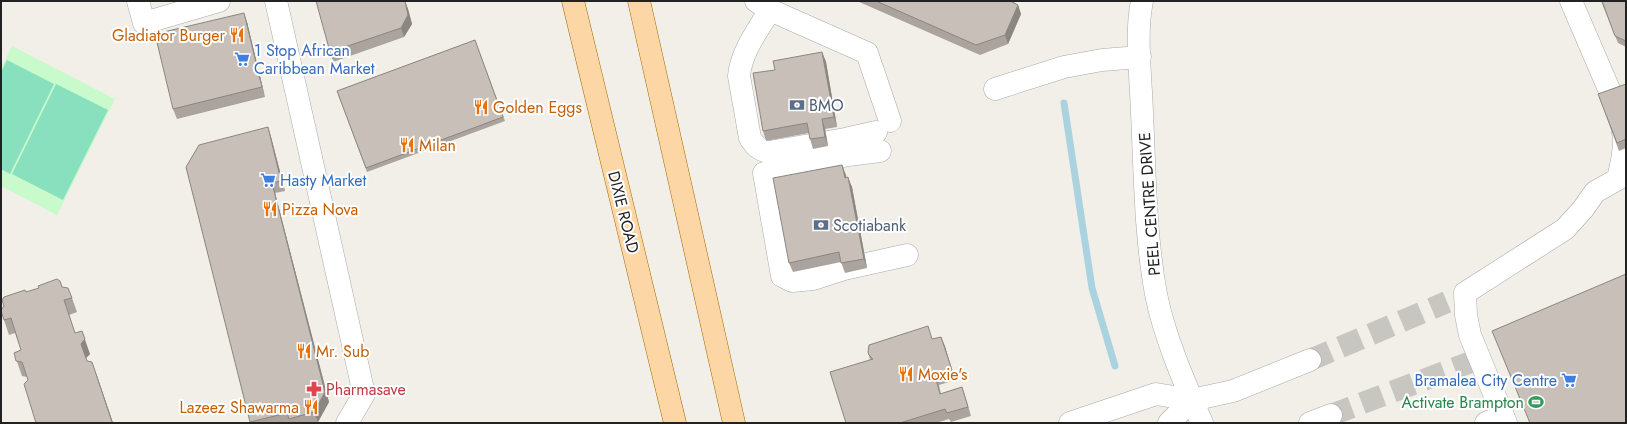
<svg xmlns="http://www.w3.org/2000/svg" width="1627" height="424" font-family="Jost,sans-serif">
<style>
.park{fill:#c8facc}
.pitch{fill:#88e0be}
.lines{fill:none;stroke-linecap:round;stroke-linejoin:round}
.stream{stroke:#aad3df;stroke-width:7}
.minor-tunnel{stroke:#c8c6c1;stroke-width:22;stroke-dasharray:22 11;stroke-linecap:butt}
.minor-casing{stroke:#a9a9a9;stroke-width:23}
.major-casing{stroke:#a06b00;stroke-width:23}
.minor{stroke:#fff;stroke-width:22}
.major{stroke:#fcd6a4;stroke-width:22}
.wall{fill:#aba49e}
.shaded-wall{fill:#8b8681}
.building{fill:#c7bfb8;stroke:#8b8681}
.labels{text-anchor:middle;stroke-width:4;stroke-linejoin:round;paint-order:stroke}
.food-label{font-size:16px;fill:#c56008;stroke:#fff;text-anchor:start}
.shop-label{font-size:16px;fill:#366cbe;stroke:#fff;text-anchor:start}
.service-label{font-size:16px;fill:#4e5e75;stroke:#fff;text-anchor:start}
.street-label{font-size:16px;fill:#222;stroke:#fff}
.health-label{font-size:16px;fill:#be3a42;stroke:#fff;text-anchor:start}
.leisure-label{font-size:16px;fill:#27864d;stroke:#fff;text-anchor:end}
</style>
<rect width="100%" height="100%" fill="#f2efe9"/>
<polygon class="park" points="12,46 115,99 57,215 1,186 1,68"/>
<g class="pitch">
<polygon points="7,60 54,84 10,174 1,169 1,72"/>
<polygon points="56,84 108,110 63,200 12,174"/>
</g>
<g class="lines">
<polyline class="stream" points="1064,103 1092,288 1115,366"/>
<g class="minor-tunnel">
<polyline points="1310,360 1447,302"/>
<polyline points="1331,415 1471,362"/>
</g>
<g class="minor-casing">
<g id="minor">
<polyline points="138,1 144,23 219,1"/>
<polyline points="276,1 364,394 347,423"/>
<polyline points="756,1 770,10 867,53 890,121"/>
<path d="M1142,1C1135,35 1141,78 1142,113C1145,174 1145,235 1156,294C1164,336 1185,384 1202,423"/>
<path d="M770,10C758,30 741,52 739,76L750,138C755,146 759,150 769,152L845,139L876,132"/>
<polyline points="995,89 1064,67 1102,60 1140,57"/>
<polyline points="880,151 848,155 764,173 782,276 792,281 813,279 844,269 907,255"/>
<polyline points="1070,423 1156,394 1192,400 1233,391 1310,360"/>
<polyline points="1169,423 1192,400"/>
<polyline points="1310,423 1331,415"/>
<polyline points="1486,423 1503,416"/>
<path d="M1506,423L1470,335L1466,315L1465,293L1565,229L1583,209L1595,192L1618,179C1625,150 1627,137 1617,108L1571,1"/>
</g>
</g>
<g class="major-casing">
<g id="major">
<polyline points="573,1 675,423"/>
<polyline points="639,1 734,423"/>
</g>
</g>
<use href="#minor" class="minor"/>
<use href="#major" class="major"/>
</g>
<g class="wall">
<polygon points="405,1 408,9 412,24 404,37 333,62 330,52"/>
<polygon points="857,1 1015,1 1014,3 1018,5 1021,14 1008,44 980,55"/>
<polygon points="1601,1 1626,1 1626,47 1618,43"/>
<polygon points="247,22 265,97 177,119 173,109"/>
<polygon points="475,40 505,121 367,172 337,91"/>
<polygon points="822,52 826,62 837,127 825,129 828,146 813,149 810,139 809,133 766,141 763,131 775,70"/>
<polygon points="1626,84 1626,148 1619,151 1598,94"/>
<polygon points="268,127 271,137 285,191 275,193 329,402 318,422 313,423 251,423 186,167"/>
<polygon points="842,165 846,178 852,187 867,268 845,273 841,262 793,272 789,263"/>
<polygon points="62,287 72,298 77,312 69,315 75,333 90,354 86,358 87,361 97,376 113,423 36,423 28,380 27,377 22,376 14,353 21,350 15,333 9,335 1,311 26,292"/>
<polygon points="941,337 955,380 939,385 941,394 962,387 971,416 951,422 949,419 936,423 846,423 870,360 868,352 933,339"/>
</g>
<g class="shaded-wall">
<polygon points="405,1 408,9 412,24 404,37 401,28"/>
<polygon points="1018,5 1021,14 1008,44 1005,35"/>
<polygon points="244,13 247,22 265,97 262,87"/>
<polygon points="822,52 826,62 837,127 834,117"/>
<polygon points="822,119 825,129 828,146 825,137"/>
<polygon points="268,127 271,137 285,191 281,181"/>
<polygon points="842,165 846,175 848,188 845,178"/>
<polygon points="848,177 852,187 867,268 864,259"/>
<polygon points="272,183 275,193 329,402 318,422 314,412"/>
<polygon points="82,331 90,354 86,358 81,344"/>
<polygon points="941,337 945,346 955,380 952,370"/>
<polygon points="92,362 97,376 113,423 112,423"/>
<polygon points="962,387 965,396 971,416 968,407"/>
</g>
<g class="building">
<polygon points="316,1 405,1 408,15 401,28 330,52"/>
<polygon points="876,1 1010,1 1018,5 1005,35 976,45"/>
<polygon points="1602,1 1626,1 1626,41 1615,36"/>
<polygon points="244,13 262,87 173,109 155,34"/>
<polygon points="475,40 503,117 366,168 337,91"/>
<polygon points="822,52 834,117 822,119 825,137 810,139 807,123 763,131 753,73 775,70 773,61"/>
<polygon points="1626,84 1626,139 1617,143 1598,94"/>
<polygon points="268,127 281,181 272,183 325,392 314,412 289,419 287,413 250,422 186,167 199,145"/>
<polygon points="842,165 845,178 848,177 864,259 841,263 839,252 789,263 773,178"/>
<polygon points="1626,274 1626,423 1530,423 1492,331"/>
<polygon points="57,279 60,281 62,287 68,288 72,298 64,300 75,333 82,331 85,339 81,344 87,361 92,362 112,422 112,423 36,423 24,384 28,380 22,362 16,361 14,353 21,350 11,318 4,320 1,311 1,310 4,306 2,300 4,297 25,290 26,292 39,288 38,286"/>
<polygon points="928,326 932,339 941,337 952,370 935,376 940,394 962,387 968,407 947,413 945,409 900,423 846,423 830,372 873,359 869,355 868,352 869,345"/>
</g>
<defs>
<g id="restaurant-bare" transform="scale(1.2)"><path d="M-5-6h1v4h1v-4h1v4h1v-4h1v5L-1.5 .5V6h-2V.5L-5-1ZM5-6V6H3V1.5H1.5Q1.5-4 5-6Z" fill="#e8710a" stroke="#fff" stroke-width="2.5" paint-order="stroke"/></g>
<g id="supermarket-bare" transform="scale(1.2)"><path d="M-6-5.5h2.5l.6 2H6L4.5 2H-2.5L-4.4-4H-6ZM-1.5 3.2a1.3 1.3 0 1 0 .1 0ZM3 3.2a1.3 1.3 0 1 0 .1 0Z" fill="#3f7fe0" stroke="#fff" stroke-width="2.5" paint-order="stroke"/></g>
<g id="bank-bare" transform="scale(1.2)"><path d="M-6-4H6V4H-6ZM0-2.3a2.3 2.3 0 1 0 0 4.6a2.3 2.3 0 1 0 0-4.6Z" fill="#5c6f8a" stroke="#fff" stroke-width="2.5" paint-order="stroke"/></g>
<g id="pharmacy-bare" transform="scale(1.2)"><path d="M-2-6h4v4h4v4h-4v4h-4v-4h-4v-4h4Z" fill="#e0444e" stroke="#fff" stroke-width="2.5" paint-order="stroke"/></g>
<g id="stadium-bare" transform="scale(1.2)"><path d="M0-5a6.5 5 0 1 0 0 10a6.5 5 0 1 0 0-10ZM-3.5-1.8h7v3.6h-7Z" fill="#2e9e5b" stroke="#fff" stroke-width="2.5" paint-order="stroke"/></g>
</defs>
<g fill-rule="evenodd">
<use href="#restaurant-bare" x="237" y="35"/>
<use href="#supermarket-bare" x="242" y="59"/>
<use href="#bank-bare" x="797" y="105"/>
<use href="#restaurant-bare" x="481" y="107"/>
<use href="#restaurant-bare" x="407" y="145"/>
<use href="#supermarket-bare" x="268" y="180"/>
<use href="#restaurant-bare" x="270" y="209"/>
<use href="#bank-bare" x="821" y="225"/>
<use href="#restaurant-bare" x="304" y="351"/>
<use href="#restaurant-bare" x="906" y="374"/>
<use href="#supermarket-bare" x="1569" y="380"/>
<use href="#pharmacy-bare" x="314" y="389"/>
<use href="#stadium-bare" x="1536" y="402"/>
<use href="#restaurant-bare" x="311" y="407"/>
</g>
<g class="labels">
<g class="food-label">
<text x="225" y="41" text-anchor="end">Gladiator Burger</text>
<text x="493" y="113">Golden Eggs</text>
<text x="419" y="151">Milan</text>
<text x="282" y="215">Pizza Nova</text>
<text x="316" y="357">Mr. Sub</text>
<text x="918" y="380">Moxie's</text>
<text x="299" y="413" text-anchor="end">Lazeez Shawarma</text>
</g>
<g class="shop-label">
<text x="254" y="56">1 Stop African<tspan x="254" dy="18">Caribbean Market</tspan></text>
<text x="280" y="186">Hasty Market</text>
<text x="1557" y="386" text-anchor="end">Bramalea City Centre</text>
</g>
<g class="service-label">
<text x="809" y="111">BMO</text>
<text x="833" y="231">Scotiabank</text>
</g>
<g class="street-label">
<text transform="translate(1149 204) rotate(-94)" y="6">PEEL CENTRE DRIVE</text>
<text transform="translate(624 212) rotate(76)" y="6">DIXIE ROAD</text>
</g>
<g class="health-label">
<text x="326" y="395">Pharmasave</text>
</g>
<g class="leisure-label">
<text x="1524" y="408">Activate Brampton</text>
</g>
</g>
<rect width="1627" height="424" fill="none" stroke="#222222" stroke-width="4"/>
</svg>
